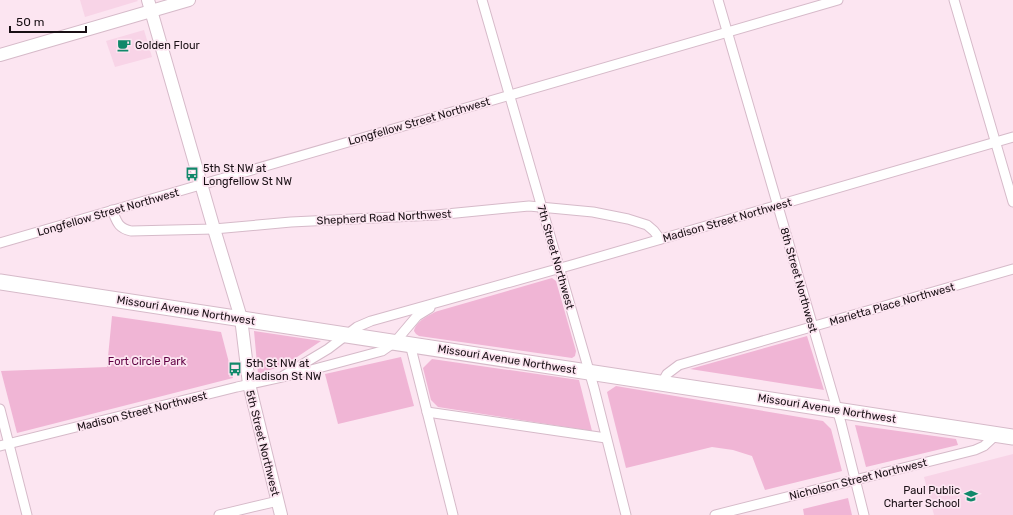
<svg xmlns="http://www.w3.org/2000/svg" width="1013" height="515" font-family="Rubik,sans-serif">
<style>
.built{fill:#f8d4e7}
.green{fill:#f0b5d5}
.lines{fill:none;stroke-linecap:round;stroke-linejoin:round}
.minor-casing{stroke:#d6bac9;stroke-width:11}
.tertiary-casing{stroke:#d6bac9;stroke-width:14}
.primary-casing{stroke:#d6bac9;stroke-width:17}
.minor{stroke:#fff;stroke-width:9}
.tertiary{stroke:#fff;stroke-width:12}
.primary{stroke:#fff;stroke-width:15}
.labels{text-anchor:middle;stroke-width:3.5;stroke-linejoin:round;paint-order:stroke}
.poi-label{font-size:11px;fill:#180f14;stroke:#fce5f1;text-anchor:start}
.street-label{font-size:11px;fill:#180f14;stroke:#fce5f1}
.park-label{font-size:11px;fill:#5f0043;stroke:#fce5f1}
</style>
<rect width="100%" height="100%" fill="#fce5f1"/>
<g class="built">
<polygon points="80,0 137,0 138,1 85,17"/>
<polygon points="144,30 152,57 115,67 106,41"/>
<polygon points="1013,454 1013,515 934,515 924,477"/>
</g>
<g class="green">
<path d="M552,278L556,281L576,351L575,356L572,358L419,336L416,334L414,331C415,322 430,314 438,311Z"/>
<polygon points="112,316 221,332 233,378 17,433 1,371 107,367"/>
<polygon points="254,331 321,341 285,365 258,374"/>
<polygon points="807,336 824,390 690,369"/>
<polygon points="401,357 414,406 338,424 325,374"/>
<polygon points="432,359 579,380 592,431 438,407 431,400 423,368"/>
<polygon points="616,386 823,421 831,429 842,471 765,490 752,456 733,450 712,447 626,468 607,392"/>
<polygon points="855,425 956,439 958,445 866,467"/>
<polygon points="848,498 852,515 804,515 803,509"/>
</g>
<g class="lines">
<g class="minor-casing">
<g id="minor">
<polyline points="482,0 594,388 626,515"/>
<polyline points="718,0 841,423 864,515"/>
<polyline points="954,0 1013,202"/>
<path d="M112,210C117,222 118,228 131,231L214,229L291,222L436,215L529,206L593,212L628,219L647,225L654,231L660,239"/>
<polyline points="0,243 838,0"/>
<polyline points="410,344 453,515"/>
<polyline points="283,376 328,349 357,327 371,321 575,264 1013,137"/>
<polyline points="662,383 667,374 679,365 1013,269"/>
<polyline points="0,409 27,515"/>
<polyline points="427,412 606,438"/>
<polyline points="0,446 237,387 296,374 382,351 395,342 417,316 430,308"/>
<polyline points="219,515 278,501"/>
<polyline points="715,515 975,450 984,446 997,434"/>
</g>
</g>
<g class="tertiary-casing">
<g id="tertiary">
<polyline points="148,0 214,229 241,318 249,384 281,515"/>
<polyline points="0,55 189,0"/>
</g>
</g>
<g class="primary-casing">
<polyline id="primary" points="0,282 1013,437"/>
</g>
<use href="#minor" class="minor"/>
<use href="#tertiary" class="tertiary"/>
<use href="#primary" class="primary"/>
</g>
<defs>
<g id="cafe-bare" transform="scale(1.08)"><path d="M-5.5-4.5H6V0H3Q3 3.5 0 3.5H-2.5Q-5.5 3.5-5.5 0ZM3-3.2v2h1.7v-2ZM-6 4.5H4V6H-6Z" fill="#10886a" stroke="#fce5f1" stroke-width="2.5" paint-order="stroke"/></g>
<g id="bus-bare" transform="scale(1.08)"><path d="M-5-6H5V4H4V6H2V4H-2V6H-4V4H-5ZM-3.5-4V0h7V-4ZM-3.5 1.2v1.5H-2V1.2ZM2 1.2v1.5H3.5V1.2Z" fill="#10886a" stroke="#fce5f1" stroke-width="2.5" paint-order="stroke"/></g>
<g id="school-bare" transform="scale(1.08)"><path d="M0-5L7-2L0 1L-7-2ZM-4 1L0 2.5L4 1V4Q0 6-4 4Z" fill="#10886a" stroke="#fce5f1" stroke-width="2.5" paint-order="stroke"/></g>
</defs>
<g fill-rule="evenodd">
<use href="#cafe-bare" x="124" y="45"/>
<use href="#bus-bare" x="192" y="174"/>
<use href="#bus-bare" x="235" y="369"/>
<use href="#school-bare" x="971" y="496"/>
</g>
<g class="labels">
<g class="poi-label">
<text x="135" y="49">Golden Flour</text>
<text x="203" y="172">5th St NW at<tspan x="203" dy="13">Longfellow St NW</tspan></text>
<text x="246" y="367">5th St NW at<tspan x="246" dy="13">Madison St NW</tspan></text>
<text x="960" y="494" text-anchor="end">Paul Public<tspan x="960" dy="13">Charter School</tspan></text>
</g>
<g class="street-label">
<text transform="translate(419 121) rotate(-16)" y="4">Longfellow Street Northwest</text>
<text transform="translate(108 212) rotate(-16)" y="4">Longfellow Street Northwest</text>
<text transform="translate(384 217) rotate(-3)" y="4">Shepherd Road Northwest</text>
<text transform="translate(727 220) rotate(-16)" y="4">Madison Street Northwest</text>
<text transform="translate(556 257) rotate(74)" y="4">7th Street Northwest</text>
<text transform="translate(799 280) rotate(74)" y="4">8th Street Northwest</text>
<text transform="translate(892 304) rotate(-16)" y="4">Marietta Place Northwest</text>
<text transform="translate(186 310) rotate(9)" y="4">Missouri Avenue Northwest</text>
<text transform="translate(507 359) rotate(9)" y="4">Missouri Avenue Northwest</text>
<text transform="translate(827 408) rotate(9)" y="4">Missouri Avenue Northwest</text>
<text transform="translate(142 411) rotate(-14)" y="4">Madison Street Northwest</text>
<text transform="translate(263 443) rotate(76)" y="4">5th Street Northwest</text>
<text transform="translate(858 479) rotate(-14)" y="4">Nicholson Street Northwest</text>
</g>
<g class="park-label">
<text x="147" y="365">Fort Circle Park</text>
</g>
</g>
<path d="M10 26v6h76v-6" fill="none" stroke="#180f14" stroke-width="2"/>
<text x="16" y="26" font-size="12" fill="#180f14" stroke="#fce5f1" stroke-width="3" paint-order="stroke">50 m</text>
</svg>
